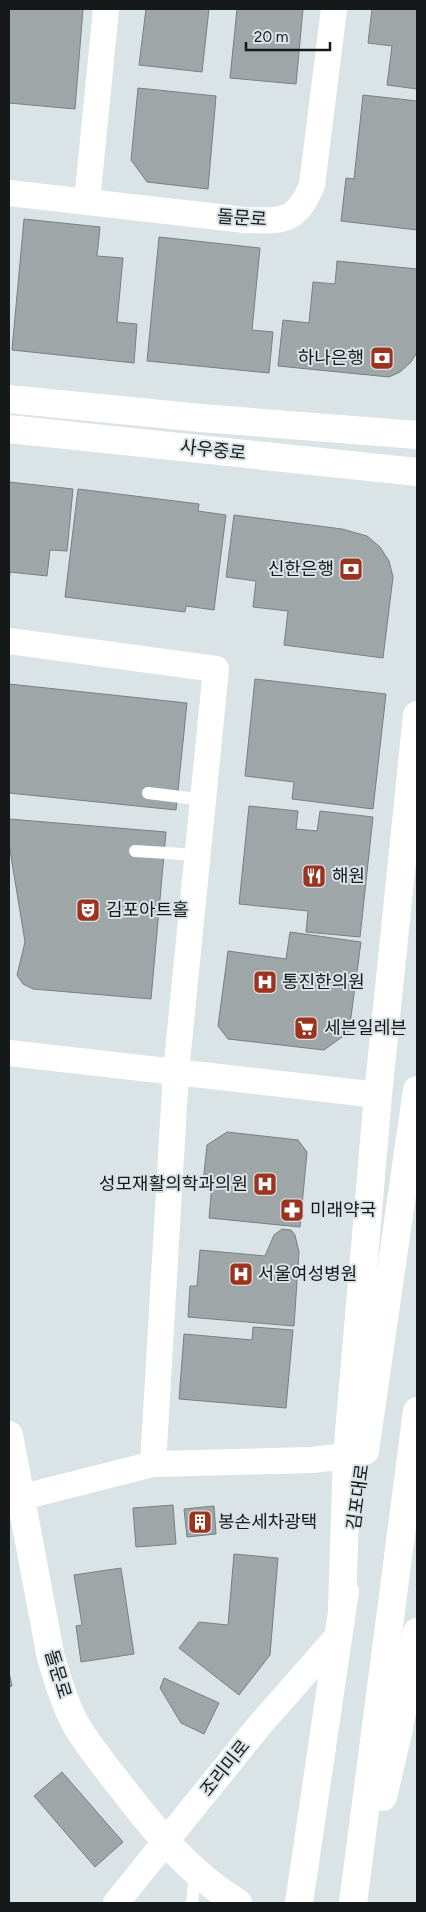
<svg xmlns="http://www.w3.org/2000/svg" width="426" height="1912" font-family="Figtree,'Noto Sans KR',sans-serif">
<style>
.building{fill:#9ea6a8;stroke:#777f81}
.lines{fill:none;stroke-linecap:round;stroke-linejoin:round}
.lane{stroke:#fff;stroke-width:12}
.street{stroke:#fff;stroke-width:26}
.secondary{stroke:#fff;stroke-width:28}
.labels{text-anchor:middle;stroke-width:4;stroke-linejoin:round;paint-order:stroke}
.street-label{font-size:18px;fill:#16191a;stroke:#dae3e5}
.poi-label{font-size:18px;fill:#16191a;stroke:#dae3e5;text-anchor:start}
</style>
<rect width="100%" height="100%" fill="#dae3e5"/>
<g class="building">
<polygon points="9,9 83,9 75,109 9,103"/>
<polygon points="146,9 209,9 202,72 139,65"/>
<polygon points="237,9 303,9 296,84 230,78"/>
<polygon points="372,9 417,9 417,89 387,85 392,46 368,43"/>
<polygon points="138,88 216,96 208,189 147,182 131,160"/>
<polygon points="363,95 417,101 417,230 341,221 346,178 354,179"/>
<polygon points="24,219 100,227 97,256 123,258 117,322 137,324 134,363 12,350"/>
<polygon points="159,237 260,248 252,330 273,332 269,373 147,361"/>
<polygon points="337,261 417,269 417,352 411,362 400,372 389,377 278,366 283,320 309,323 313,282 335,284"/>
<polygon points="9,482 73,489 67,551 50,550 47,576 10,572 9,588"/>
<polygon points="78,489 199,504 198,511 226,515 214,610 186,606 185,612 65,597"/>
<polygon points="234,515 342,529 367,536 380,547 389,561 393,577 383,658 284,645 288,611 253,607 256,581 226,577"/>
<polygon points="255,679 386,694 373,809 292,799 294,782 245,776"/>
<polygon points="9,684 187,703 176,810 9,793"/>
<polygon points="249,806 298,811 296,829 317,831 320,811 373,817 360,937 306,932 308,911 239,904"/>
<polygon points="9,819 166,832 151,999 33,989 23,984 17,975 25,942 9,844"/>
<polygon points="290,932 361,942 349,1032 324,1050 228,1039 218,1026 228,951 286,959"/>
<polygon points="227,1132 298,1140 307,1152 300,1227 209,1218 212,1184 203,1183 207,1145"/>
<polygon points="282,1229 291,1230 295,1235 299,1252 294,1326 188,1317 190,1286 197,1286 200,1250 265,1256 274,1235"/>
<polygon points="253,1327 293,1330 286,1408 179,1399 184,1334 252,1340"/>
<polygon points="173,1505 176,1544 136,1547 133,1508"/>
<polygon points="214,1506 216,1534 187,1537 184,1509"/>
<polygon points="234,1554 278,1558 270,1655 239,1695 179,1648 199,1622 228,1625"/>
<polygon points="121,1568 134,1654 81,1662 76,1626 82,1625 74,1575"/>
<polygon points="9,1672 12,1686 9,1687"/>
<polygon points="164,1678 219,1703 204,1734 181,1723 160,1688"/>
<polygon points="62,1772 123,1842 95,1867 34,1796"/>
</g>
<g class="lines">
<g class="lane">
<polyline points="148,793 189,798"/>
<polyline points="135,851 182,854"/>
<polyline points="192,1903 195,1873"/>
</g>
<g class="street">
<path d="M9,193L245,220C283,221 296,223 312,185L334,9"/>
<polyline points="87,201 106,9"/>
<polyline points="9,641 216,669 176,1072 153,1464"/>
<polyline points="9,1053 378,1095"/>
<polyline points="19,1498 153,1464 312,1460 347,1456"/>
<polyline points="116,1903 258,1727 338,1636"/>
</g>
<g class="secondary">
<polyline points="9,399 201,418 417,435"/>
<polyline points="9,429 417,472"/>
<path d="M9,1435L51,1658C58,1680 64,1703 75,1723C88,1746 106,1767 122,1788C157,1833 188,1872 238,1903"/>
<polyline points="365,1451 417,1090"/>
<polyline points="342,1608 347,1456 378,1095 417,715"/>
<polyline points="383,1797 398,1733 417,1632"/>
<polyline points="299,1903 345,1591"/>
<polyline points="353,1903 417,1411"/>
</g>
</g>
<defs>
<g id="bank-square" transform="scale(1.25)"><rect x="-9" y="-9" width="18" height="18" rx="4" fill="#9c331f" stroke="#dae3e5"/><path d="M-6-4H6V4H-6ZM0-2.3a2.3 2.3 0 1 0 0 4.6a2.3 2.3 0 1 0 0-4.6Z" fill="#fff"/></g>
<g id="restaurant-square" transform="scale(1.25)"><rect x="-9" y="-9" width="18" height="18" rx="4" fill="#9c331f" stroke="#dae3e5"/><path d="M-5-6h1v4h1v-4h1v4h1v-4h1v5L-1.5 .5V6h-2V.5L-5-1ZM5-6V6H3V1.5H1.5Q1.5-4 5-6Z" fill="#fff"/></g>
<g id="theatre-square" transform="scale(1.25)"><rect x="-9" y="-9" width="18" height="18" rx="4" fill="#9c331f" stroke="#dae3e5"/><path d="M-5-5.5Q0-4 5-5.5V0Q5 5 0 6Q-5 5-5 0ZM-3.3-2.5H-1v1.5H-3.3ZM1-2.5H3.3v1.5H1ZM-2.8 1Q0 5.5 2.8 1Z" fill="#fff"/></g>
<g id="hospital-square" transform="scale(1.25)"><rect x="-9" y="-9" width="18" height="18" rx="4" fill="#9c331f" stroke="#dae3e5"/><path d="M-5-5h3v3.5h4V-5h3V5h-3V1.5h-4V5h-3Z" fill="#fff"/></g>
<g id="supermarket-square" transform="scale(1.25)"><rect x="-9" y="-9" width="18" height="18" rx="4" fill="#9c331f" stroke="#dae3e5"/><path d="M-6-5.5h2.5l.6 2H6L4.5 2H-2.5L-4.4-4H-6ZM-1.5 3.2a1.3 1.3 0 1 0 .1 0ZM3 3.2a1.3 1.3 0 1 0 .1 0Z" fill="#fff"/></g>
<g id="pharmacy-square" transform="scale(1.25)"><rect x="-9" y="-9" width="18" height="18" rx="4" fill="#9c331f" stroke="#dae3e5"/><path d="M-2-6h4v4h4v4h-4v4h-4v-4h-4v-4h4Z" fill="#fff"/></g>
<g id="building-square" transform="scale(1.25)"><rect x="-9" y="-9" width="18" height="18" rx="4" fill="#9c331f" stroke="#dae3e5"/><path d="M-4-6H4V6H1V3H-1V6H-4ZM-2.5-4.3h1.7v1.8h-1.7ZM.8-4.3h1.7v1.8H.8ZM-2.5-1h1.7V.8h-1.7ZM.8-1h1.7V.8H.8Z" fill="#fff"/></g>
</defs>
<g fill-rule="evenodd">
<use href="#bank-square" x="382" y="358"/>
<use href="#bank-square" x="351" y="569"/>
<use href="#restaurant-square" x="314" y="876"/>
<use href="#theatre-square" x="88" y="910"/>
<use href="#hospital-square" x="265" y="982"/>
<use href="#supermarket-square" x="306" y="1028"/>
<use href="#hospital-square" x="265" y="1184"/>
<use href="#pharmacy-square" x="292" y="1210"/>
<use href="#hospital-square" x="241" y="1274"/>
<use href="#building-square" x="200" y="1522"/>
</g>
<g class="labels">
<g class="street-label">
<text transform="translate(242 218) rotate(4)" y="6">돌문로</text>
<text transform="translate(213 450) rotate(6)" y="6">사우중로</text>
<text transform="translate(358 1497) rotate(-82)" y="6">김포대로</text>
<text transform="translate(58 1674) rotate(73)" y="6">돌문로</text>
<text transform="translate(225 1768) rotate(-51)" y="6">조리미로</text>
</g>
<g class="poi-label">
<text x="364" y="364" text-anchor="end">하나은행</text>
<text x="334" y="575" text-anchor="end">신한은행</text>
<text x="332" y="882">해원</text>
<text x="106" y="916">김포아트홀</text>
<text x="282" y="988">통진한의원</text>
<text x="324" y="1034">세븐일레븐</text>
<text x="248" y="1190" text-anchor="end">성모재활의학과의원</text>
<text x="310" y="1216">미래약국</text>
<text x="258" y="1280">서울여성병원</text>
<text x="218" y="1528">봉손세차광택</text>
</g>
</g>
<rect width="426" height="1912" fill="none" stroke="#16191a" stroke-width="20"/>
<path d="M246 42v8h84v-8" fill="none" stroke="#16191a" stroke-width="2.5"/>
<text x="254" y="42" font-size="15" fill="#16191a" stroke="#dae3e5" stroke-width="4" paint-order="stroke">20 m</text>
</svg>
